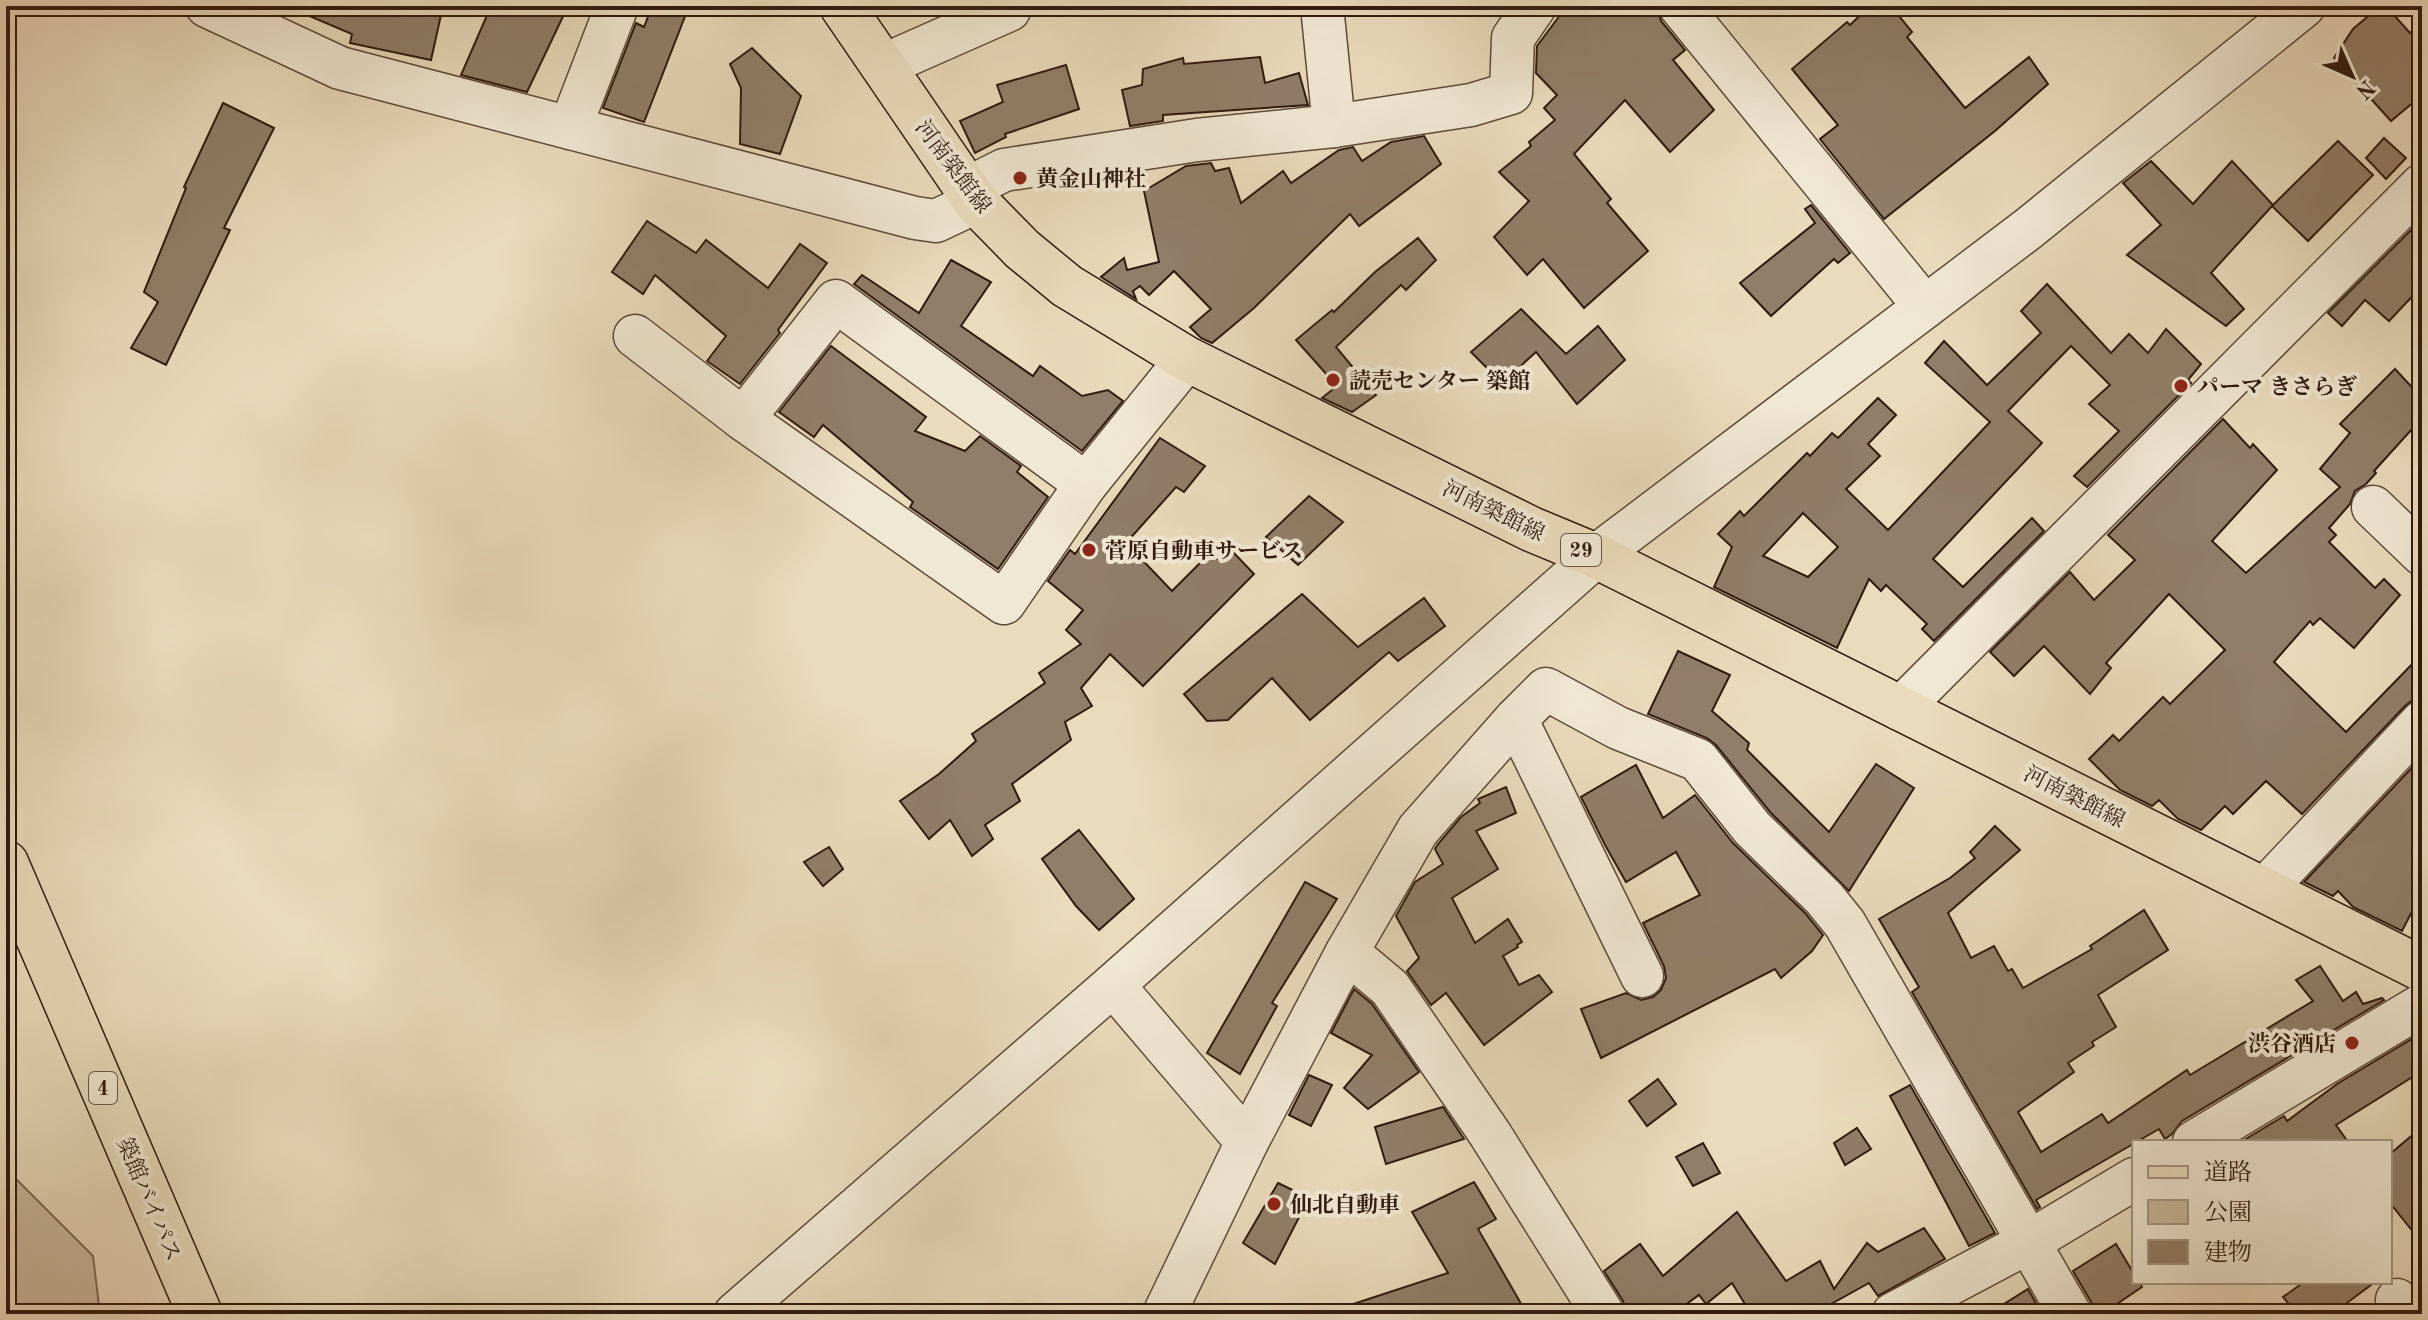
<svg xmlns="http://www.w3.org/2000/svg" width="2428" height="1320" font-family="'Old Standard TT','Noto Serif JP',serif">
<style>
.green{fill:#caba9f;stroke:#7d6a57;stroke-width:2}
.building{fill:#917e69;stroke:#301a0f;stroke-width:2;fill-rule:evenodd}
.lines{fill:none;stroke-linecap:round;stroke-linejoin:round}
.minor-casing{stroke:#5e4a3a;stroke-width:45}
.major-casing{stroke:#301a0f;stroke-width:47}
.highway-casing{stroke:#301a0f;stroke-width:47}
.minor{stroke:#f1e8d3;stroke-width:42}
.major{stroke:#eadbbc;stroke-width:44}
.highway{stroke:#eadbbc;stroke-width:44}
.poi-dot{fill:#8f2418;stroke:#f1e8d3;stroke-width:3}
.labels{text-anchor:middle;stroke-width:8;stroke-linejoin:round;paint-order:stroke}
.shield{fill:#f1e8d3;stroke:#6a584a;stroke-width:2}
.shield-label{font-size:20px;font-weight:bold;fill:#301a0f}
.street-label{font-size:22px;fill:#301a0f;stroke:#f1e8d3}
.poi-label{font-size:22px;font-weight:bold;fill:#301a0f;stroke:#f1e8d3;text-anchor:start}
</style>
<rect width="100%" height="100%" fill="#eadbbc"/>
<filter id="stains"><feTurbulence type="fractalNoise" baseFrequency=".0025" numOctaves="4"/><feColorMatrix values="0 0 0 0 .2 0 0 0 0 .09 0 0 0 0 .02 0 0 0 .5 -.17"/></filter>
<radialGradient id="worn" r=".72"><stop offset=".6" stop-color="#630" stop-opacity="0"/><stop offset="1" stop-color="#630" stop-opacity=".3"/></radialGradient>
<polygon class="green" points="6,1169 93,1256 100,1314 6,1314"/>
<g class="building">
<polygon points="286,6 443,6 431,60 350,43 352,34"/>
<polygon points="491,6 568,6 527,92 461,75"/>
<polygon points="652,6 689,6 644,122 603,108 636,23 644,27"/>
<polygon points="1567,6 1579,6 1587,15 1598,6 1657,6 1661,21 1685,50 1673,60 1714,110 1670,152 1625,100 1574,154 1611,199 1607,203 1648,251 1584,308 1543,259 1527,275 1494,237 1529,201 1499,172 1531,146 1529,142 1555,120 1544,108 1557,95 1536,73 1537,46"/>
<polygon points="1870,6 1891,6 1912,32 1907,37 1965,108 2029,57 2048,84 1995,131 1884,219 1820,139 1838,125 1792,69 1847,22 1850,25"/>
<polygon points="2380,6 2386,6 2410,33 2422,23 2422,95 2391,121 2334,58 2353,29"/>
<polygon points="752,48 801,96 780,154 740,144 741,88 730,64"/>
<polygon points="1260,57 1265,83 1299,73 1308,105 1163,115 1163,121 1130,126 1122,90 1142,85 1143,69 1183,58 1184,64"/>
<polygon points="1066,65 1079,109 1005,134 1006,137 975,153 960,121 1003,102 997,85"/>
<polygon points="223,103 274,128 224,228 230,230 166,365 131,348 158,302 144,292 186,188 184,187"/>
<polygon points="1424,136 1441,164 1359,226 1350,214 1254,308 1212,343 1201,338 1190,327 1211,309 1174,271 1149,295 1140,286 1133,291 1136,299 1101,277 1124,258 1127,270 1159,262 1144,191 1186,166 1211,163 1215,171 1229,168 1241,203 1283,171 1291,183 1339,150 1353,147 1362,161 1391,142"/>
<polygon points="2384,138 2406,158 2386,179 2366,158"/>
<polygon points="2338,141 2373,175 2308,241 2272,206"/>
<polygon points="2151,161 2193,204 2232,161 2273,205 2211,273 2244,309 2226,326 2127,255 2161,225 2123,183"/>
<polygon points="1811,205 1850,253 1838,263 1834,259 1771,316 1740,283 1815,223 1805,209"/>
<polygon points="2422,219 2422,286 2389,321 2365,300 2342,326 2328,313"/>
<polygon points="647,221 696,253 706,240 768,288 800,244 827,263 778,330 780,333 740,384 707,361 726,336 655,275 643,294 612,272"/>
<polygon points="1418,238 1436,260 1406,290 1401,285 1336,347 1376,395 1352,412 1322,398 1337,386 1296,340 1332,310 1334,312 1375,272"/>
<polygon points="951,260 991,282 961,326 1033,376 1040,366 1082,396 1108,390 1123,401 1082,451 854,284 862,275 919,313"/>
<path d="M2047,284L2111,353L2129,334L2148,353L2166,329L2201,364L2188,380L2191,383L2087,487L2074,476L2119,431L2089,404L2110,385L2071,346L2008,411L2042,443L1933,559L1963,587L2032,518L2044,531L1934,641L1922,629L1927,624L1886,585L1881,591L1869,579L1837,648L1714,587L1732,547L1718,534L1740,511L1744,516L1807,453L1810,456L1832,433L1838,438L1878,398L1896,415L1868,444L1880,456L1846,489L1888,530L1990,422L1925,363L1944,341L1987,385L2041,333L2021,311ZM1803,513L1838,547L1808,577L1763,556Z"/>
<polygon points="1521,309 1566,354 1598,326 1625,360 1577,404 1536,352 1502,383 1471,352"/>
<polygon points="831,346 926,417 915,431 965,451 980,436 1021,466 1017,472 1048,497 998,569 910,507 913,502 823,425 814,437 779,412"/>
<polygon points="2395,369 2422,398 2422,418 2374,471 2376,473 2366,484 2355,491 2350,504 2329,528 2336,535 2329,542 2375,588 2384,579 2400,595 2354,648 2320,618 2313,625 2310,621 2274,662 2346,732 2422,654 2422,699 2414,699 2405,706 2302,814 2266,781 2233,814 2225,806 2201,830 2178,819 2159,800 2152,806 2120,790 2089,759 2113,735 2119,741 2163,697 2170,704 2225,650 2169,594 2106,663 2111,668 2090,694 2044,646 2014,676 1990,652 2070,572 2094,600 2135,560 2108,535 2223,419 2250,448 2253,444 2277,470 2212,541 2246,573 2340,487 2320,469 2350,433 2340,424"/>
<polygon points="1160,438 1205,466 1184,492 1176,487 1126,543 1172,591 1209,554 1223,562 1234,553 1254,574 1143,686 1110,654 1081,688 1092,706 1065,722 1071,740 1012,784 1020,801 985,825 993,839 972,856 950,820 929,839 900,801 939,774 976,741 972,734 1045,683 1039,673 1081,644 1066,630 1083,610 1048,581 1070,550 1075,554"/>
<polygon points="1309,496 1343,522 1298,565 1266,537"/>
<polygon points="1302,594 1358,647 1424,598 1445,626 1398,661 1389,652 1310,720 1272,678 1228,720 1207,721 1184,694"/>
<polygon points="1678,651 1730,675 1712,711 1749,743 1747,750 1829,832 1876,764 1914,788 1849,891 1770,812 1716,745 1707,738 1648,714"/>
<polygon points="2422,757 2422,892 2402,931 2353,907 2338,891 2333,896 2304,882"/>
<polygon points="1636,765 1663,818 1695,795 1733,843 1806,914 1823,935 1812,951 1781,978 1775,969 1601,1058 1581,1009 1626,993 1641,1000 1653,997 1661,990 1666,978 1664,966 1643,923 1700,895 1676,852 1626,882 1605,845 1581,797"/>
<polygon points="1506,787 1516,813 1476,831 1498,869 1452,898 1475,943 1508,919 1522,942 1517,945 1518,947 1503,956 1519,985 1539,975 1552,992 1484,1045 1446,993 1431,1005 1407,971 1419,958 1396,916 1415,882 1443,864 1435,849 1438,844 1461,817 1480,803 1478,799"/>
<polygon points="1995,826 2020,850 1948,913 1971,958 1994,946 2008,971 2012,969 2023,988 2092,949 2090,946 2144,910 2168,950 2098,995 2116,1027 2092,1042 2094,1046 2068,1063 2074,1072 2018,1112 2041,1152 2102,1114 2108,1123 2187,1070 2190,1075 2313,1001 2296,980 2320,966 2343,1001 2356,992 2363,1004 2382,998 2384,1000 2182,1121 2172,1134 2165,1139 2159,1129 2036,1200 2040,1207 2037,1209 1912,992 1919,987 1879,919 1950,878 1975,858 1970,852"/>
<polygon points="1079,830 1134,899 1099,930 1076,906 1042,859"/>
<polygon points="829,847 843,869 823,886 804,862"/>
<polygon points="1305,882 1337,899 1272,1003 1277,1006 1240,1074 1207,1053"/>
<polygon points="1354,989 1372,1004 1419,1072 1368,1109 1344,1088 1372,1055 1331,1033"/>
<polygon points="2415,1037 2422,1045 2422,1071 2336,1125 2348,1142 2241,1142 2284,1116 2287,1121 2337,1084"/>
<polygon points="1309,1075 1332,1085 1311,1126 1289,1115"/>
<polygon points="1658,1079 1676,1104 1647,1126 1629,1101"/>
<polygon points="1910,1085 1995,1233 1969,1246 1890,1096"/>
<polygon points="1443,1107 1464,1139 1386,1164 1375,1127"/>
<polygon points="2422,1127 2422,1243 2390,1203 2390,1154"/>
<polygon points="1857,1128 1871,1149 1845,1165 1834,1143"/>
<polygon points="1703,1143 1720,1173 1693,1186 1676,1157"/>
<polygon points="1474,1182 1496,1219 1478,1229 1527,1314 1339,1314 1338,1309 1448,1273 1412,1212"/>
<polygon points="1278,1183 1309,1198 1275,1264 1243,1243"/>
<polygon points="1737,1212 1786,1281 1820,1261 1834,1289 1867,1243 1878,1252 1924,1228 1945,1259 1878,1296 1869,1283 1813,1314 1751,1314 1732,1283 1706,1304 1699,1295 1673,1314 1627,1314 1623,1301 1604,1271 1640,1244 1663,1276"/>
<polygon points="2116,1244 2134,1274 2134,1282 2139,1282 2142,1287 2102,1314 2094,1314 2091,1302 2073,1271"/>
<polygon points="2304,1282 2375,1282 2332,1314 2297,1314 2283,1297"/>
<polygon points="2028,1289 2042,1314 1988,1314"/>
</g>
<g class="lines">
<g class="minor-casing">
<g id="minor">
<polyline points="207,6 340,68 915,218 936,221 976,202"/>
<polyline points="1322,6 1334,126"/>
<polyline points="1680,6 1925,307"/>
<polyline points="882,66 1009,10 1010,6"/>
<polyline points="570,128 617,6"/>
<polyline points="966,189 1004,170 1197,140 1334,126 1471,105 1511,93 1513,38 1535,6"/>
<polyline points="635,336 743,419 1004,603 1086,484 1187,359"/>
<polyline points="743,419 836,301 1086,484"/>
<polyline points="2373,507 2422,554"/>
<polyline points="1900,709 2422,185"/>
<polyline points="1516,719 1642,976"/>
<polyline points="2264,890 2422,722"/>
<polyline points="1347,952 1390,988 1490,1134 1603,1314"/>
<polyline points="1113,985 1247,1142"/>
<polyline points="2194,1142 2422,1005"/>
<polyline points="2397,1300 2407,1314"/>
<polyline points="735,1314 1113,985 1596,556 2028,229 2304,6"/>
<polyline points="1164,1314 1247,1142 1347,952 1418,830 1516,719 1546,689 1618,728 1698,760 1752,828 1824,898 1845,924 2070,1314"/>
<polyline points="1893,1314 2027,1243 2134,1179"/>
</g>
</g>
<g class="major-casing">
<polyline id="major" points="842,6 976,202 1022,249 1067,286 1187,359 1531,529 1596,556 2422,969"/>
</g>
<g class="highway-casing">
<polyline id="highway" points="6,863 200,1314"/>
</g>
<use href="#minor" class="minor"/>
<use href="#major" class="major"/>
<use href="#highway" class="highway"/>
</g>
<g class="poi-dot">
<circle cx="1020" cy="178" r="8"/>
<circle cx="1333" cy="380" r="8"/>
<circle cx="2181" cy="386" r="8"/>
<circle cx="1089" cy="550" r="8"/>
<circle cx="2352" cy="1043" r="8"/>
<circle cx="1274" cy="1204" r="8"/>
</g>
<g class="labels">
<g class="shield">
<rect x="1561" y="534" width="40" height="32" rx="6"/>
<rect x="89" y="1072" width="28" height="32" rx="6"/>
</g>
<g class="shield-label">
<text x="1581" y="557">29</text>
<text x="103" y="1095">4</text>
</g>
<g class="street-label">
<text transform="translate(954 166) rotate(53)" y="8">河南築館線</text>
<text transform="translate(1494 510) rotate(26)" y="8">河南築館線</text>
<text transform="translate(2075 796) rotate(27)" y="8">河南築館線</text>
<text transform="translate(150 1199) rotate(67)" y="8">築館バイパス</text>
</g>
<g class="poi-label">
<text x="1036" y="186">黄金山神社</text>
<text x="1349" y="388">読売センター 築館</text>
<text x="2197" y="394">パーマ きさらぎ</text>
<text x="1105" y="558">菅原自動車サービス</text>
<text x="2336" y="1051" text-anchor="end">渋谷酒店</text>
<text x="1290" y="1212">仙北自動車</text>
</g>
</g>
<rect width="2428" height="1320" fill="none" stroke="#eadbbc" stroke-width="32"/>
<rect x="8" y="8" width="2412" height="1304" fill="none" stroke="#301a0f" stroke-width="4"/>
<rect x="16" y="16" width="2396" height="1288" fill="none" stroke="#301a0f" stroke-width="2"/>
<rect x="2132" y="1140" width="260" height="144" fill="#f1e8d3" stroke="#a49685" stroke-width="2"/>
<rect x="2148" y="1166" width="40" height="12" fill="#eadbbc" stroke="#a49685" stroke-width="2"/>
<text x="2204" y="1180" font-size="24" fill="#301a0f">道路</text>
<rect x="2148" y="1200" width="40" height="24" fill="#caba9f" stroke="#a49685" stroke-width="2"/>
<text x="2204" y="1220" font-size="24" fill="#301a0f">公園</text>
<rect x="2148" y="1240" width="40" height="24" fill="#917e69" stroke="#a49685" stroke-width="2"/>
<text x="2204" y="1260" font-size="24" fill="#301a0f">建物</text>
<g transform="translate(2352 76) rotate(135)" stroke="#f1e8d3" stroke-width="6" paint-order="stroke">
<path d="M0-6L14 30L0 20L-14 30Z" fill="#301a0f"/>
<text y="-12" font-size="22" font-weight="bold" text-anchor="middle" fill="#301a0f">N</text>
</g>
<rect width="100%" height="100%" filter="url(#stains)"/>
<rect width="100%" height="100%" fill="url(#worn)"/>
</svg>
